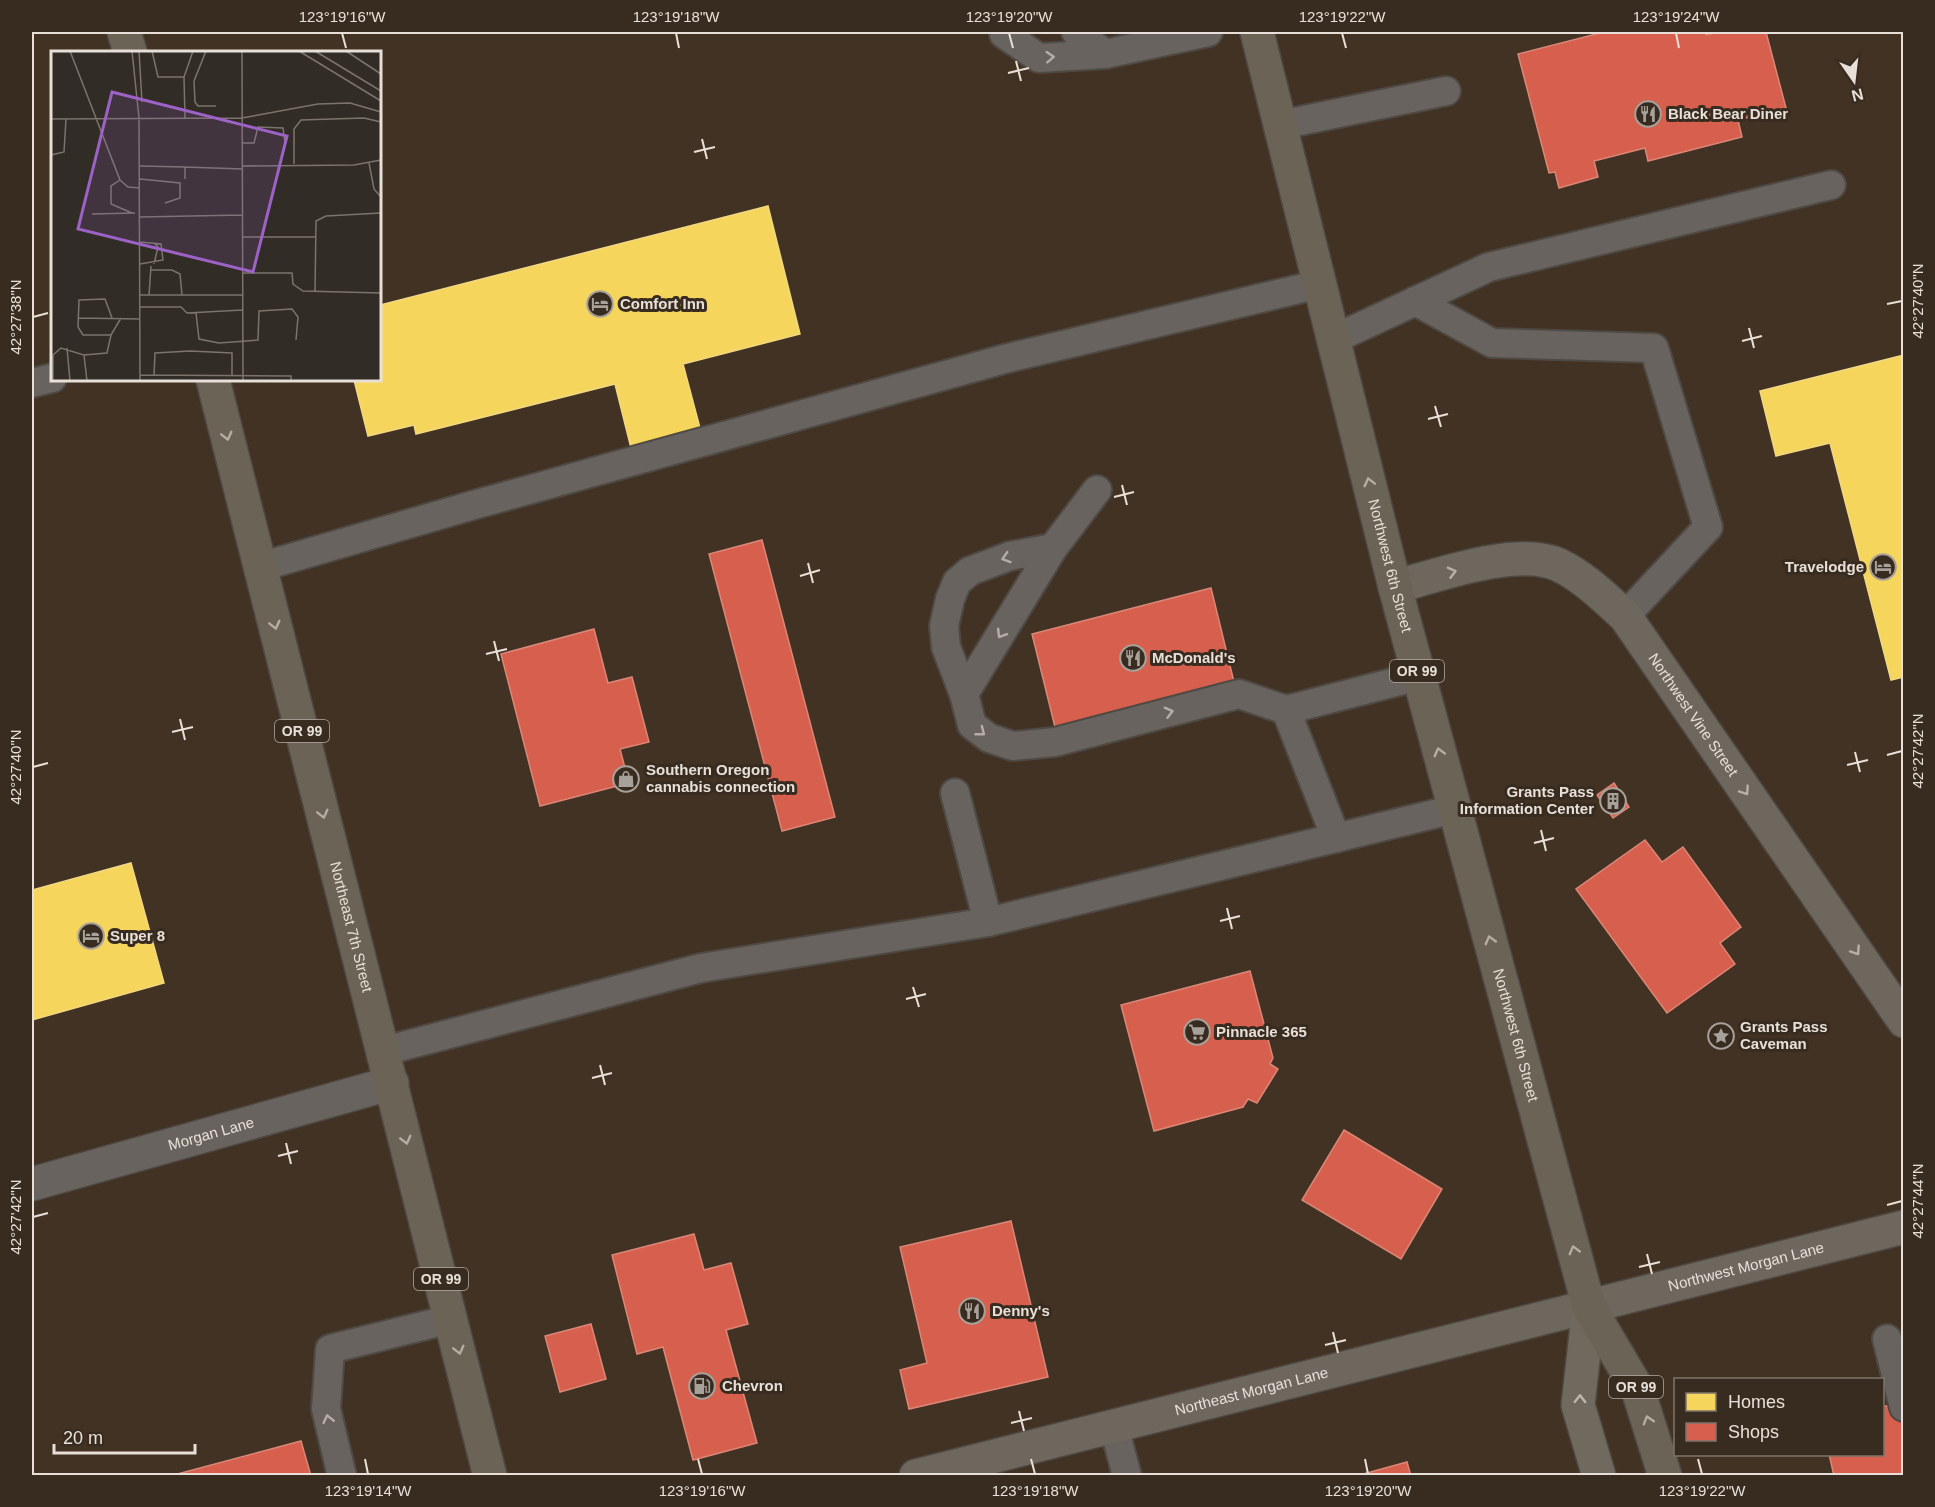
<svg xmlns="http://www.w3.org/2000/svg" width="1935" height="1507" font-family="Arial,sans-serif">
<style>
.built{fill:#423223;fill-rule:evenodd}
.homes{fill:#f6d55c;stroke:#f2d881;stroke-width:1.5}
.shops{fill:#d6604d;stroke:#db8677;stroke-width:1.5}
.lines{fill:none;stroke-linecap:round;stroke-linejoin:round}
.lane-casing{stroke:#4f4944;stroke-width:32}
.street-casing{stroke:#4f4944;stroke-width:36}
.secondary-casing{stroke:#4f4944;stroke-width:36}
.primary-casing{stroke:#4f4944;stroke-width:36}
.highway-casing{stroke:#4f4944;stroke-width:36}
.lane{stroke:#68635e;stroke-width:28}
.street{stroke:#68635e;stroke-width:33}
.secondary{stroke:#6d675e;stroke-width:33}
.primary{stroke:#70695e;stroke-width:33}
.highway{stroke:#6b6356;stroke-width:33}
.oneway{stroke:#b5aea7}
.oneway2{stroke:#b6aea4}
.oneway3{stroke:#b7b0a7}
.oneway4{stroke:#beb6ad}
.ticks{fill:none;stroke:#e8e0d8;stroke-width:2}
.labels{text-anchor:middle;stroke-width:6;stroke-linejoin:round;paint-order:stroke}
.shield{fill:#382c20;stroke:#b3aaa1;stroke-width:1.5}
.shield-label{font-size:14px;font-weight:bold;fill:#e8e0d8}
.poi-label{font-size:15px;font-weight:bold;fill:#e8e0d8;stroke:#382c20;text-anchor:start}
.street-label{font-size:15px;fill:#e8e0d8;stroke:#382c20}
.inset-road{fill:none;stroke:#7b746d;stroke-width:1.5}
.view{fill:#9c62c6;fill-opacity:0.15;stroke:#9c62c6;stroke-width:3}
.inset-edge{fill:none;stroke:#e8e0d8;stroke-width:3}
.neatline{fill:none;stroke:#e8e0d8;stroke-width:2}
.ticks-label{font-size:15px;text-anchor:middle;fill:#e8e0d8}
</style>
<rect width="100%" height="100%" fill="#322c26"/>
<path class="built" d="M32,32H1903V1475H32ZM52,52H380V380H52ZM1676,1380H1882V1454H1676Z"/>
<g class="homes">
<polygon points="768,206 800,334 683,364 704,443 634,460 615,384 416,434 414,425 368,436 354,380 380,380 380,305"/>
<polygon points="1904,355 1904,677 1891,680 1830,443 1776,456 1760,391"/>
<polygon points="131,863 164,983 32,1020 32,890"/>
</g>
<g class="shops">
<polygon points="1604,32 1705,32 1706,35 1720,32 1766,32 1786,108 1738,120 1742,137 1648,161 1645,148 1594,161 1598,177 1559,188 1555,172 1549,173 1518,54"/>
<polygon points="762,540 835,817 782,831 709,554"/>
<polygon points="1211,588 1234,682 1055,727 1032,634"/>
<polygon points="594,629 608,683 632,677 649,742 620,749 629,783 540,806 501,654"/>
<polygon points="1614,783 1629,807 1613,818 1597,795"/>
<polygon points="1645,840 1662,862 1683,847 1741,927 1720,943 1735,964 1667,1013 1576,889"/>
<polygon points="1250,971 1273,1058 1270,1064 1278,1069 1257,1103 1248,1099 1243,1107 1154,1131 1121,1005"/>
<polygon points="1344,1130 1442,1189 1401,1259 1302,1200"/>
<polygon points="1011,1221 1048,1377 909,1409 900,1370 927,1363 900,1247"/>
<polygon points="694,1234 704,1270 731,1263 748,1324 726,1330 757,1443 693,1460 663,1347 637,1354 612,1255"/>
<polygon points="591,1324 606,1379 560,1392 545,1336"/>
<polygon points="1904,1401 1904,1476 1834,1476 1829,1454 1882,1454 1882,1407"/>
<polygon points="301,1441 311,1476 170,1476"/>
<polygon points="1407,1462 1411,1476 1356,1476"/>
</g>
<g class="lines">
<g class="lane-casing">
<g id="lane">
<polyline points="1004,32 1004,34 1039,58 1105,54 1208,32"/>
<polyline points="1076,32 1105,54"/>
<polyline points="1280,125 1446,91"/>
<polyline points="1415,301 1492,343 1654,348 1708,527 1625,616"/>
<polyline points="1334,339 1489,267 1831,185"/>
<polyline points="32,383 52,378"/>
<polyline points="1097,490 1053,548 1010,556 970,571 957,582 950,599 944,626 946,647 964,694 972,725 989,738 1013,746 1055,742 1239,694 1286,710 1419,676"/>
<polyline points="260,567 477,504 1008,358 1320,284"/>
<polyline points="964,694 1053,548"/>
<polyline points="1286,710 1336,838"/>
<polyline points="955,793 988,922 1455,809"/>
<polyline points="384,1051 701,968 988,922"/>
<polyline points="1887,1339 1904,1407"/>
<polyline points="1114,1427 1127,1476"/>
<polyline points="342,1476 326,1409 330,1349 451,1319"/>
</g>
</g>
<g class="street-casing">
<g id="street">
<path id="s1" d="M32,1184L392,1083"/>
</g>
</g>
<g class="secondary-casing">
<g id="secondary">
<path id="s2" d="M1395,587C1438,575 1518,546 1559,565C1584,577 1605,598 1625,616L1904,1021"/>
<path id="s3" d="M916,1476L1904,1227"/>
</g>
</g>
<g class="primary-casing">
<polyline id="primary" points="1589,1307 1578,1405 1599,1476"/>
</g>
<g class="highway-casing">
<g id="highway">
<polyline points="124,32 130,52"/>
<path id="s4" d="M1257,32L1395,587L1589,1307L1638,1390L1665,1476"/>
<path id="s5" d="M213,380L490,1476"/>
</g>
</g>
<use href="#lane" class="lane"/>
<use href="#street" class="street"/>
<use href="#secondary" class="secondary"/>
<use href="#primary" class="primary"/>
<use href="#highway" class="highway"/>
</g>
<defs><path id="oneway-chevron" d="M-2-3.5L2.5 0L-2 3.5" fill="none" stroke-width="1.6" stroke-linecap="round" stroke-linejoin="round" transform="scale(1.5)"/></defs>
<g class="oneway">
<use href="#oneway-chevron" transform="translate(1050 57) rotate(-3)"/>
<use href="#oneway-chevron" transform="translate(1006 558) rotate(162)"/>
<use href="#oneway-chevron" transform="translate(1001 634) rotate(122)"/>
<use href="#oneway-chevron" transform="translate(1169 712) rotate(-15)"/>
<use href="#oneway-chevron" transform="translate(981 732) rotate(38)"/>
<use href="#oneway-chevron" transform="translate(328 1419) rotate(-103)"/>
</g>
<g class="oneway2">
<use href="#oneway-chevron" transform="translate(227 436) rotate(76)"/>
<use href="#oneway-chevron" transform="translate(1369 482) rotate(-104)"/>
<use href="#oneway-chevron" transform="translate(275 625) rotate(76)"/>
<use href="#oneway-chevron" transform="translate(1439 752) rotate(-105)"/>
<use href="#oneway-chevron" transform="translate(323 814) rotate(76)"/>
<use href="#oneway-chevron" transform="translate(1490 940) rotate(-105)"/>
<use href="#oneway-chevron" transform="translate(406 1140) rotate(76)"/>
<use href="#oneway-chevron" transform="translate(1574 1250) rotate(-105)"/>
<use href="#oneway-chevron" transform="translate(459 1350) rotate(76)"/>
<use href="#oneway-chevron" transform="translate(1648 1420) rotate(-107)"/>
</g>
<g class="oneway3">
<use href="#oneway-chevron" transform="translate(1452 572) rotate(-15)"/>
<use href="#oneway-chevron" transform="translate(1745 791) rotate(56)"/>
<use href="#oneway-chevron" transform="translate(1856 951) rotate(56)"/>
</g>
<use class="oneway4" href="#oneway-chevron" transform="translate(1580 1399) rotate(-89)"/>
<path class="ticks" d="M342,33L346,48M676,33L679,48M1009,33L1013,48M1342,33L1346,48M1676,33L1679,48M1016,61L1021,81M1008,73L1029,68M702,139L707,159M694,152L715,147M1887,304L1902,301M33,317L48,313M1749,328L1754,348M1742,341L1762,336M1435,406L1441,427M1428,419L1448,414M1122,485L1127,505M1114,497L1134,492M808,563L813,583M800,576L820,570M494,641L499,661M486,654L507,649M180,719L185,740M172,732L193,727M1855,752L1860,772M1887,755L1902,751M1847,765L1868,760M33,767L48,763M1541,830L1546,851M1534,843L1554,838M1227,908L1232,929M1220,921L1240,916M913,987L919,1007M906,999L926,994M600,1065L605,1085M592,1078L612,1073M286,1143L291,1164M278,1156L298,1151M1887,1205L1902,1201M33,1217L48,1213M1647,1254L1652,1274M1639,1267L1660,1262M1333,1332L1338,1353M1325,1345L1346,1340M1019,1411L1024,1431M1011,1423L1032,1418M365,1459L368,1474M698,1459L702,1474M1031,1459L1035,1474M1365,1459L1368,1474M1698,1459L1702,1474"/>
<defs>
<g id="restaurant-ring" transform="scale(1.35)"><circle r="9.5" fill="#382c20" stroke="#a8a19a" stroke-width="1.5"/><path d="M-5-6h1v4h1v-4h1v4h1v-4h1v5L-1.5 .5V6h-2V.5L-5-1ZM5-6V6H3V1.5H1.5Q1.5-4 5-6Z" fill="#a8a19a"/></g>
<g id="hotel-ring" transform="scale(1.35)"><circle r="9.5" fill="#382c20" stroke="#a8a19a" stroke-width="1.5"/><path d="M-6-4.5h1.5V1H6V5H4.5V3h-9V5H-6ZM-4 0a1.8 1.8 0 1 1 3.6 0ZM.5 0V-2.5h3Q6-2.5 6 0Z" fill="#a8a19a"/></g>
<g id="shop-ring" transform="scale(1.35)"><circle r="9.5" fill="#382c20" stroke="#a8a19a" stroke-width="1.5"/><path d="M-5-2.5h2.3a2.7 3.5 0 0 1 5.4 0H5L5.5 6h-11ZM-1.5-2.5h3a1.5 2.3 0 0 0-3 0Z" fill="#a8a19a"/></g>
<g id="building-ring" transform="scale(1.35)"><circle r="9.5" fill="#382c20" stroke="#a8a19a" stroke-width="1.5"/><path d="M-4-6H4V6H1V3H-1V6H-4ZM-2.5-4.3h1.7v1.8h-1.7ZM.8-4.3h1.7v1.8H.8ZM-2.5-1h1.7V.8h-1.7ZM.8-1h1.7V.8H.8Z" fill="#a8a19a"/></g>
<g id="supermarket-ring" transform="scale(1.35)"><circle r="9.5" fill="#382c20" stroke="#a8a19a" stroke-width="1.5"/><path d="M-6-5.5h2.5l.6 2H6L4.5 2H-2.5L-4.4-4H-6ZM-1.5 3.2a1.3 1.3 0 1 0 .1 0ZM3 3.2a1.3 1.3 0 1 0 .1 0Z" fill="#a8a19a"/></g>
<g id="sight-ring" transform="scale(1.35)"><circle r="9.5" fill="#382c20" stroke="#a8a19a" stroke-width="1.5"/><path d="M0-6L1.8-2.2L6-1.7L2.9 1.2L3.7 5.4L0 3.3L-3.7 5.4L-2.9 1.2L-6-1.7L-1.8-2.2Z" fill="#a8a19a"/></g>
<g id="fuel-ring" transform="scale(1.35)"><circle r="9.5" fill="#382c20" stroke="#a8a19a" stroke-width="1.5"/><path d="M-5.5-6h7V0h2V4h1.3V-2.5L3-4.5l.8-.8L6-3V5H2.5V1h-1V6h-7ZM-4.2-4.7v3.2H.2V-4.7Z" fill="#a8a19a"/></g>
</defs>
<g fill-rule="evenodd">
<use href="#restaurant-ring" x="1648" y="114"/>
<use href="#hotel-ring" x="600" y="304"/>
<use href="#hotel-ring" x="1883" y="567"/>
<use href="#restaurant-ring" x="1133" y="658"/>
<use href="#shop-ring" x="626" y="779"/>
<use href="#building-ring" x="1613" y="801"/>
<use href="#hotel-ring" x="91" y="936"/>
<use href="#supermarket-ring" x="1197" y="1032"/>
<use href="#sight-ring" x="1721" y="1036"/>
<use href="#restaurant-ring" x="972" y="1311"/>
<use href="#fuel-ring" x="702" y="1386"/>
</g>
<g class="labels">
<g class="shield">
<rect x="1390" y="660" width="54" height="22" rx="4.5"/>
<rect x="275" y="720" width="54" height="22" rx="4.5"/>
<rect x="414" y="1268" width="54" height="22" rx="4.5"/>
<rect x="1609" y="1376" width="54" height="22" rx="4.5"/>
</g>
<g class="shield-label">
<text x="1417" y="676">OR 99</text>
<text x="302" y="736">OR 99</text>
<text x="441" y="1284">OR 99</text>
<text x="1636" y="1392">OR 99</text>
</g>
<g class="poi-label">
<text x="1668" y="119">Black Bear Diner</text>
<text x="620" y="309">Comfort Inn</text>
<text x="1864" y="572" text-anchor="end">Travelodge</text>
<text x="1152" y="663">McDonald's</text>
<text x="646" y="775">Southern Oregon<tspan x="646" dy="17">cannabis connection</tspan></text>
<text x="1594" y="797" text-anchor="end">Grants Pass<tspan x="1594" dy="17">Information Center</tspan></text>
<text x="110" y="941">Super 8</text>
<text x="1740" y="1032">Grants Pass<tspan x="1740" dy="17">Caveman</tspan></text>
<text x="1216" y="1037">Pinnacle 365</text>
<text x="992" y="1316">Denny's</text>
<text x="722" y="1391">Chevron</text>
</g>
<g class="street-label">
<text dy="5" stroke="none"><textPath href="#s4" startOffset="550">Northwest 6th Street</textPath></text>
<text dy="5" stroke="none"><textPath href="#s2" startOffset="372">Northwest Vine Street</textPath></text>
<text dy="5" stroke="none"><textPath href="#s5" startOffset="564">Northeast 7th Street</textPath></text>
<text dy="5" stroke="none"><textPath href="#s4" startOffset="1036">Northwest 6th Street</textPath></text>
<text dy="5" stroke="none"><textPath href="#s1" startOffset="186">Morgan Lane</textPath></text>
<text dy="5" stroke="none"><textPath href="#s3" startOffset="856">Northwest Morgan Lane</textPath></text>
<text dy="5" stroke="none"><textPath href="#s3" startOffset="346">Northeast Morgan Lane</textPath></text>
</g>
</g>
<g transform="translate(51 51)">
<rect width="330" height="330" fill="#322c26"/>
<path class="inset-road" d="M19,0L69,129L77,136L89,137M81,0L88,67L89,330M88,0L91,51M101,0L107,26H133M155,0L143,30L144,51L147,55H165M191,0L192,330M248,0L330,50M264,0L330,40M295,0L330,23M134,67L133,26L142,0M191,67L267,53L299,52L330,61M0,68L191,67M191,92H203L207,76L232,77L234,92M0,104L13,101L15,68M318,112L323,138L330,146M243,113V78L250,69L313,67L330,71M89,115L134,116V128M191,115L303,114L330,109M134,116L191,118M89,128L129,132V147L114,152M69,129L60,135V153L81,162M41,163L84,162M89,166L191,164M192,186H265M103,192L107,196L103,213M89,213L112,209L110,193L89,191M100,219H121L129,223L131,244M192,222H241L242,233L252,240L330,242M264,241L265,170L275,165L330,162M89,244H192M98,244L100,215M89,256H130L136,262L192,259M145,262L148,288L168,292L207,289L208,260L241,258L247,266L245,289M27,267L89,268M61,267L54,248L28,249L27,276L32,284H60L70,267M16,297L19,330M33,304L56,302L60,284M89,324L240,325V330M103,325L104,302L139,300L181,302V325M2,330V304L10,297L33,304L36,330"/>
<path class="view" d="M61,41L236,85L202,221L27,178Z"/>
<rect width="330" height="330" class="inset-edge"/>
</g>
<rect width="1935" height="1507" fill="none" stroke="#382c20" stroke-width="66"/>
<rect x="1674" y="1378" width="210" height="78" fill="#382c20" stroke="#7e746a" stroke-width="1.5"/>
<rect x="1686" y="1393" width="30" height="18" fill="#f6d55c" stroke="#7e746a" stroke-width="1.5"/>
<text x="1728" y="1408" font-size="18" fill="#e8e0d8">Homes</text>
<rect x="1686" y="1423" width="30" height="18" fill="#d6604d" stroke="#7e746a" stroke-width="1.5"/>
<text x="1728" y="1438" font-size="18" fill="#e8e0d8">Shops</text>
<g transform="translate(1854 81) rotate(166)" stroke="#382c20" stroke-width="4.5" paint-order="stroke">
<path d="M0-4.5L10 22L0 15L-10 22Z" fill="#e8e0d8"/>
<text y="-9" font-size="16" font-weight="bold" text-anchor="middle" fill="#e8e0d8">N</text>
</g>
<path d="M54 1444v9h141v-9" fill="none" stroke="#e8e0d8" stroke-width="3"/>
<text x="63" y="1444" font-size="18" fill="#e8e0d8" stroke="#382c20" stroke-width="4.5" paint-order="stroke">20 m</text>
<rect x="33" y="33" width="1869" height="1441" class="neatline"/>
<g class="ticks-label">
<text x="342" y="22">123°19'16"W</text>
<text x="676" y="22">123°19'18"W</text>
<text x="1009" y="22">123°19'20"W</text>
<text x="1342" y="22">123°19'22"W</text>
<text x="1676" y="22">123°19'24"W</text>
<text transform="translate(1918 301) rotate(-90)" y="5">42°27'40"N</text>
<text transform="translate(16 317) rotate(-90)" y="5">42°27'38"N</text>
<text transform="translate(1918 751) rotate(-90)" y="5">42°27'42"N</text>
<text transform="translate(16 767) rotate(-90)" y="5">42°27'40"N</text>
<text transform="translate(1918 1201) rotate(-90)" y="5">42°27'44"N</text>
<text transform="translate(16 1217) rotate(-90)" y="5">42°27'42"N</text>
<text x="368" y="1496">123°19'14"W</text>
<text x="702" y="1496">123°19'16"W</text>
<text x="1035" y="1496">123°19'18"W</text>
<text x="1368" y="1496">123°19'20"W</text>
<text x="1702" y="1496">123°19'22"W</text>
</g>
</svg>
